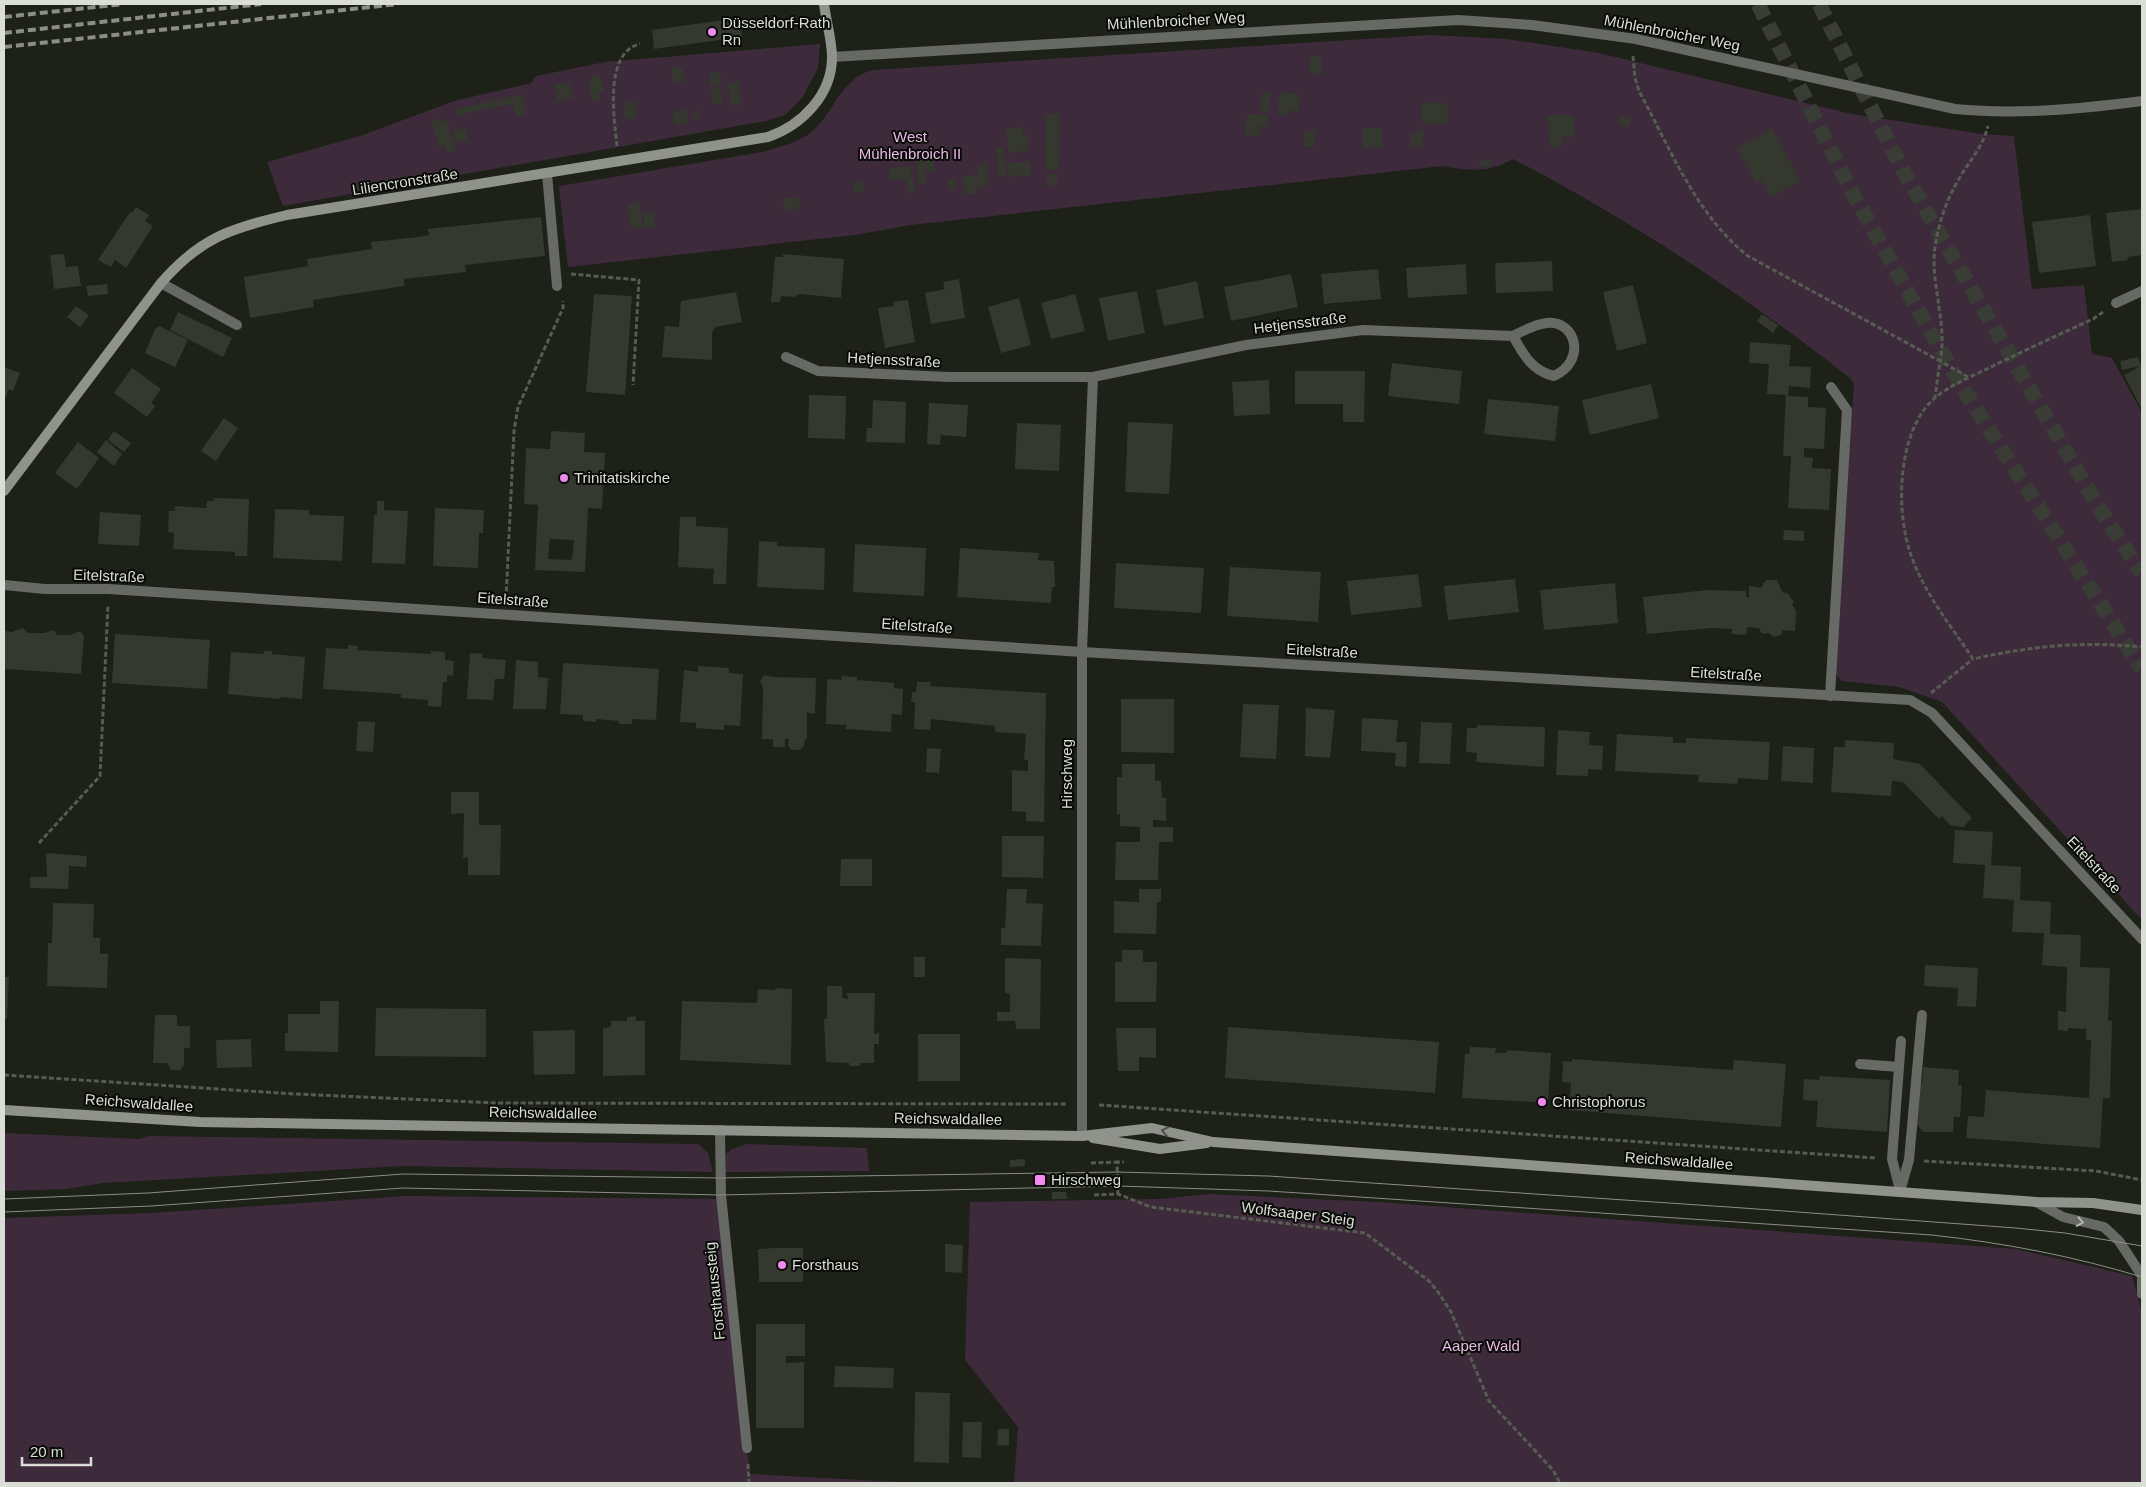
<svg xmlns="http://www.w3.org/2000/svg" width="2146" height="1487" font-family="Helvetica,sans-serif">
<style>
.green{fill:#3d2b3c}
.building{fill:#34382e;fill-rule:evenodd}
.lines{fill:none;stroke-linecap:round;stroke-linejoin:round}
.highway-tunnel{stroke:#3a3d35;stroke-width:15;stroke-dasharray:15 8;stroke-linecap:butt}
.path{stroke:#575b52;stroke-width:3;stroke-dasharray:5 2.5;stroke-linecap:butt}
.lane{stroke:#676964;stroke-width:10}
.street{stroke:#676964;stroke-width:10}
.secondary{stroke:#90938c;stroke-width:10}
.tram{stroke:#8b8e86;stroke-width:1}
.rail{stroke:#8b8e86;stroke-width:4;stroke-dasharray:8 4;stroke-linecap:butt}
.oneway{stroke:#4c4e49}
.oneway2{stroke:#b2b5af}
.poi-dot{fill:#f389f1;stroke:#080a06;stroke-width:2}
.labels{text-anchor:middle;stroke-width:4;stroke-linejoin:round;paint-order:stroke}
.street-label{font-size:15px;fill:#dbded7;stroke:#080a06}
.poi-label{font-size:15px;fill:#dbded7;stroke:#080a06;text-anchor:start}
.park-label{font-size:15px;fill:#eab8e7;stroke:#080a06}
</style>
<rect width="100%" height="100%" fill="#1d2118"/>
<g class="green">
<path d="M1430,35L1507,39L1599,53L1852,114L1982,134L2014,136L2032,289L2084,285L2092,354L2112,358L2142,413V920L1942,702L1899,687L1842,681L1832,669L1854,384L1851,379C1745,296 1633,221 1513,159C1489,173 1469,171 1443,166L911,225L855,235L568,267L559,186L762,152C777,148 793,144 806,136C834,118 838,78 873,70Z"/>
<polygon points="820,44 818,68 802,98 785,115 766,121 283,206 267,162 360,136 454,101 531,83 536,76 605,62"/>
<polygon points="4,1133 139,1139 148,1136 699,1144 708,1153 713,1172 403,1166 103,1183 67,1189 4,1191"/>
<polygon points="747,1144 867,1148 869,1171 725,1172 726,1154 732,1149"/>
<polygon points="1209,1194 1378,1202 2016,1249 2132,1276 2142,1312 2142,1483 1014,1483 1018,1427 965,1360 970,1202 1158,1199"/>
<polygon points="406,1196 719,1199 750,1474 921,1483 4,1483 4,1218 152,1213"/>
</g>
<g class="building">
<polygon points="731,19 731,21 740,20 742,37 654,49 652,30"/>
<polygon points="761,19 762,25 753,26 753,20"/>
<polygon points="1311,55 1322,56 1321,74 1309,73"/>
<polygon points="683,67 684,81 672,82 671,68"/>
<polygon points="720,72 722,86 710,87 709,73"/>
<polygon points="600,75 605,91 599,92 600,101 592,102 589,82 592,81 591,76"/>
<polygon points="739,81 741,105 730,105 728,83"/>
<polygon points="570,83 573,98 557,101 555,85"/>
<polygon points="720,87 723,102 713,104 710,89"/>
<polygon points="1262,92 1271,94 1268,112 1259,111"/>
<polygon points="1280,92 1301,95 1298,112 1288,110 1287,115 1277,113"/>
<polygon points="522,94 526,108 523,108 525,114 517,116 512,104 457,115 455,109"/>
<polygon points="635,102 636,118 625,119 624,103"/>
<polygon points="1421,103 1447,103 1448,123 1422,124"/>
<polygon points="687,110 688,124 674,125 673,112"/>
<polygon points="694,111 699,111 700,118 695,119"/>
<polygon points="1060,113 1059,170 1045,170 1046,115"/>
<polygon points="1247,114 1268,115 1266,126 1260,125 1259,136 1245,135"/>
<polygon points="1564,114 1573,117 1575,137 1562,138 1563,145 1550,148 1547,116"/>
<polygon points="1620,116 1631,117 1630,126 1618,124"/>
<polygon points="438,118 439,122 448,120 455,150 447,152 445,145 439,147 431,120"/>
<polygon points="1022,127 1023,135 1028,134 1029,151 1008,153 1006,128"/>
<polygon points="465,128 468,140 456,143 453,131"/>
<polygon points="1363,128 1382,128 1382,146 1363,149"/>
<polygon points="1423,129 1423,146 1411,147 1411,134 1415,134 1416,130"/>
<polygon points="1772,129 1801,181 1771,197 1761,180 1756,183 1737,148"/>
<polygon points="1305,130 1315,131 1314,147 1304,146"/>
<polygon points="1003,147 1006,176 999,177 996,148"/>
<polygon points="933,158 934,171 926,171 927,184 919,184 917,160"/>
<polygon points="1491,159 1492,166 1479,167 1479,161"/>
<polygon points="1029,161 1031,175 1009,177 1007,164"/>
<polygon points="987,164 988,185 977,187 977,194 965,195 963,176 979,175 978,165"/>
<polygon points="910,166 915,193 908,194 907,179 890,180 889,168"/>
<polygon points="1047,174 1057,174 1057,185 1047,186"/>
<polygon points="955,179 955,189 948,190 948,180"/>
<circle cx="859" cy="187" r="5.5"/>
<polygon points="799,197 801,208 784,210 782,199"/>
<polygon points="640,203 642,227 630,228 628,204"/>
<polygon points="136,207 149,215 145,221 153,226 126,268 115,260 111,267 98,260 130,212 132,213"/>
<polygon points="2142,209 2142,255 2127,257 2128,260 2112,262 2106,213"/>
<polygon points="654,211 656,227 645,228 643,212"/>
<polygon points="2090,215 2096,266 2039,273 2032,222"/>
<polygon points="541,217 545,256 465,265 466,272 404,279 404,286 313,300 314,307 250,318 244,277 308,266 307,259 372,249 371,242 418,237 429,235 428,229"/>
<polygon points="64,254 66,267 78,266 81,286 54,289 50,255"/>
<polygon points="783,254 844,259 841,298 800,294 793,297 781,296 780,302 771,302 775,257 783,257"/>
<polygon points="1552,261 1553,291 1496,293 1495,263"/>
<polygon points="1466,264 1467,294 1408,298 1406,268"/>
<polygon points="1378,269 1381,299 1324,304 1321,274"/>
<polygon points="1291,274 1298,307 1231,321 1224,287"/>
<polygon points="959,279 965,318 931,324 925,293 945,289 943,282"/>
<polygon points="1197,281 1204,318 1164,326 1156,290"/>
<polygon points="107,284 108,294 88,296 86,286"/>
<polygon points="1633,285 1647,343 1617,351 1603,292"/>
<polygon points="1137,291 1145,333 1108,341 1099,298"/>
<polygon points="736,292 742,322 715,327 712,333 712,360 662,357 665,326 679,327 681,301"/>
<polygon points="594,294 632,296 625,395 586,392"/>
<polygon points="1075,294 1085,331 1051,339 1041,303"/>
<polygon points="1019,298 1031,345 1001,353 988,307"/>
<polygon points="908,300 915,342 885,348 878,308 894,306 893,302"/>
<polygon points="76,306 89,315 80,327 67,317"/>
<polygon points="178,312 232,338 223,357 170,330"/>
<polygon points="1762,314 1778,325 1773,333 1757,321"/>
<polygon points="159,326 188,340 175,367 145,353 155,329"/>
<polygon points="1750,342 1791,345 1789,366 1811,367 1810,388 1789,386 1788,396 1808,397 1808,407 1826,408 1824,449 1804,448 1804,457 1813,458 1812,468 1831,469 1829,510 1788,508 1791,456 1783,456 1786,395 1767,394 1769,364 1749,363"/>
<polygon points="2138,357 2141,366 2122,370 2120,361"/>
<polygon points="1392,363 1462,371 1459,404 1388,396"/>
<polygon points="2141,366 2142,369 2142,410 2124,375"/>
<polygon points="4,367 20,373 13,391 9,389 4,401"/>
<polygon points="132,368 161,389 151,403 155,406 147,417 114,393"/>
<polygon points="1295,371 1365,371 1364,422 1343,422 1343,404 1295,404"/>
<polygon points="1269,380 1270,414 1234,416 1232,382"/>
<polygon points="1651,384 1659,418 1590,435 1582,400"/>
<polygon points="809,395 846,396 845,439 808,438"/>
<polygon points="1488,399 1559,406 1555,441 1484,434"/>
<polygon points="873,400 906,402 905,443 866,442 867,428 872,428"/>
<polygon points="929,403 968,405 966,437 941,435 940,445 927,444"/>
<polygon points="224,418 238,428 216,461 201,451"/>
<polygon points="1128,422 1173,424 1169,494 1125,492"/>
<polygon points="1017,423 1061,425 1059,471 1015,469"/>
<polygon points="114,431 131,443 124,452 108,440"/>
<path d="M551,431L585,433L584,452L605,453L602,509L588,508L585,572L535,570L538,505L524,504L526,448L550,449ZM550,539L574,540L572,560L548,559Z"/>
<polygon points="106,440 122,454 114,466 97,452"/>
<polygon points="78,442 99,458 77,489 55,473"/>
<polygon points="214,498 249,499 247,556 235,556 235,552 173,549 174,533 168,532 169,511 175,511 175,506 206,508 207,501 213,501"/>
<polygon points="377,501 384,501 384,510 408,511 405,564 372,563 374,515 377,515"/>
<polygon points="435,508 484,510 483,533 479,533 478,568 433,566"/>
<polygon points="275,509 309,510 309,515 344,516 342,561 273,558"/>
<polygon points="100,512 141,515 139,546 98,544"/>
<polygon points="680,517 696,517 696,526 728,528 726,584 713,584 714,569 678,567"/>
<polygon points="1784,530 1804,531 1804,541 1783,540"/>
<polygon points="759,541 777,542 777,546 825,548 824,590 757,587"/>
<polygon points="855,544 926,548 924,596 853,592"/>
<polygon points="960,548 1039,553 1038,560 1054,561 1055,587 1052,587 1051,603 957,597"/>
<polygon points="1116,563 1204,568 1201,613 1114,608"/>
<polygon points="1230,567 1321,572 1318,622 1227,616"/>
<polygon points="1418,574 1422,607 1351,615 1347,581"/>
<polygon points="1515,579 1519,612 1448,620 1444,586"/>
<polygon points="1766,580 1777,580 1782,591 1785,594 1786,592 1794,602 1792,604 1796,611 1795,631 1782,630 1782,634 1774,637 1769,633 1762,634 1759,628 1747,627 1746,635 1732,634 1732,629 1711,628 1647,634 1643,597 1708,590 1746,591 1746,597 1749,597 1749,586 1761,588"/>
<polygon points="1615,583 1618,623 1544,630 1540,590"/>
<polygon points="23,628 28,633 44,633 54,630 57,635 70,635 80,631 84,636 81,674 4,669 4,631 12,632"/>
<polygon points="115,634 210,640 207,689 112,683"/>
<polygon points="348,645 358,646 357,650 431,654 431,651 445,652 445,660 454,661 453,676 447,675 447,682 443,682 441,707 428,706 428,700 401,698 401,694 323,689 326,648 348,649"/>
<polygon points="264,651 272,651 272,654 305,657 302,699 280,697 280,699 228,694 231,652 264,654"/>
<polygon points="470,653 483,654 482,658 506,660 504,679 495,679 493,700 467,699"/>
<polygon points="516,660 538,662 538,677 548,678 546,709 513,709"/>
<polygon points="563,663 659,669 656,720 632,719 632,724 619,724 619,721 596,719 596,722 583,721 583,715 560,714"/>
<polygon points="698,666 729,668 729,673 743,674 740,726 724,725 724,730 696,728 696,723 680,722 684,670 698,672"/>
<polygon points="766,675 773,677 816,678 815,714 807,713 807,739 805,739 804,746 799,750 792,750 788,746 789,739 785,739 785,747 773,747 773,739 762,739 763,687 760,682 762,677"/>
<polygon points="842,676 857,677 857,680 894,683 894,688 903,689 902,715 892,714 891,732 846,729 846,725 826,724 827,679 842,680"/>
<polygon points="917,682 931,682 930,686 1046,693 1044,822 1026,821 1026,812 1012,811 1012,770 1028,771 1028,760 1024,760 1026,734 995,732 995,726 931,719 930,730 914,729 915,702 911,702 912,692 916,692"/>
<polygon points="1121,699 1174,699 1174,753 1121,752"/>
<polygon points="1243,704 1279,705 1276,759 1240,757"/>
<polygon points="1306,708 1335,710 1330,758 1305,756"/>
<polygon points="1362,718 1398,720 1396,742 1407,742 1406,767 1395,766 1396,753 1361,751"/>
<polygon points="358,721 375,722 373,752 356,751"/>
<polygon points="1421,722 1452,723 1450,764 1419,763"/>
<polygon points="1477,725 1545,727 1544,767 1476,762 1477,753 1466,752 1467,728 1477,728"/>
<polygon points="1558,730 1590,732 1589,745 1603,746 1602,770 1588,769 1588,776 1556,775"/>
<polygon points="1617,734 1673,737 1673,743 1686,743 1686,738 1770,742 1768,780 1738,778 1737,784 1698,782 1699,775 1615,771"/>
<polygon points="1845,740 1894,743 1893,759 1920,764 1972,818 1963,827 1950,825 1942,816 1939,819 1903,782 1892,781 1891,796 1831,792 1834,747 1845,747"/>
<polygon points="1783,746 1814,748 1813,783 1781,781"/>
<polygon points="927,748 941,749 939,773 926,772"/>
<polygon points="1122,764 1155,764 1155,781 1161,781 1162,798 1166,798 1166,821 1153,820 1153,827 1173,827 1173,842 1159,842 1158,880 1115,880 1116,842 1140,842 1140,827 1120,826 1120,814 1117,814 1117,777 1122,777"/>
<polygon points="451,792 479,792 479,825 501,825 500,875 468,875 468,857 463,858 464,813 451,814"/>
<polygon points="1955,830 1993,832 1991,865 2021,867 2020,900 2051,902 2050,934 2081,935 2080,967 2110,968 2108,1020 2112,1021 2110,1098 2103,1098 2100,1148 1966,1138 1968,1116 1984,1117 1986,1090 2089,1098 2091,1040 2086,1040 2086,1029 2068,1028 2068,1031 2058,1030 2058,1011 2066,1012 2067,967 2042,965 2044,933 2012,932 2014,900 1983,898 1985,865 1953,863"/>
<polygon points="1002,836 1044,836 1043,878 1002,877"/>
<polygon points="46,853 87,856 86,867 69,866 68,889 30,888 30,877 47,877"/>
<polygon points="841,859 872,859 872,886 840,886"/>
<polygon points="1007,889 1027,889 1026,903 1043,904 1041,946 1001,945 1001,928 1005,928"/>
<polygon points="1139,889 1161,889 1161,902 1157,902 1156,934 1114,933 1114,901 1139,902"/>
<polygon points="53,903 94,904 93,938 100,938 100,954 108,954 107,988 47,986 48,943 52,943"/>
<polygon points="1122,950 1143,950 1143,962 1157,962 1156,1002 1115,1002 1115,962 1122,962"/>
<rect x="914" y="957" width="11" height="20"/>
<polygon points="1005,958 1041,959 1040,1029 1016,1029 1015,1021 997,1021 997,1012 1010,1012 1010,994 1005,993"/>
<polygon points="1925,965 1978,968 1976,1007 1957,1006 1958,988 1924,986"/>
<polygon points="4,977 9,977 7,1019 4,1019"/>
<polygon points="827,986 842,986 842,998 848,999 847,993 875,993 874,1034 879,1033 879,1044 874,1044 874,1063 861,1063 859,1066 850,1066 849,1063 826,1062 824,1019 827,1019"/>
<polygon points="775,988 792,989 791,1065 680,1060 682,1001 757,1003 758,989 775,990"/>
<polygon points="320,1001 339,1001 338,1052 285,1051 285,1033 288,1033 288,1014 320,1014"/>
<polygon points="376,1008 486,1009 486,1057 375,1056"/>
<polygon points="155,1015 177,1015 177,1026 190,1026 190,1048 184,1048 184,1065 180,1070 171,1070 167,1063 153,1063"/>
<polygon points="636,1016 636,1021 645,1021 645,1075 603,1076 603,1028 611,1027 611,1021 627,1021 627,1017"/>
<polygon points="1228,1027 1439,1042 1435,1093 1225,1078"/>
<polygon points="1116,1028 1156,1028 1156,1058 1139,1057 1139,1071 1118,1071"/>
<polygon points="575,1030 575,1074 534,1075 533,1031"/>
<rect x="918" y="1034" width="42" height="47"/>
<polygon points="251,1039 252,1067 217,1068 216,1040"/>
<polygon points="1470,1047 1496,1048 1495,1053 1507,1053 1507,1050 1551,1053 1548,1103 1462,1098 1465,1054 1469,1054"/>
<polygon points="1572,1059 1733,1070 1734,1060 1786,1064 1781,1127 1569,1110 1571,1083 1562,1082 1563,1061 1572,1062"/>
<polygon points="1923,1067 1959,1070 1958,1085 1962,1085 1960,1117 1954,1117 1953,1132 1923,1132 1916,1123 1919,1083 1922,1083"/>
<polygon points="1820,1076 1890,1080 1887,1132 1816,1127 1818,1101 1803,1100 1804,1079 1819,1080"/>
<polygon points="1025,1159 1025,1166 1010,1167 1010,1160"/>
<polygon points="1052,1192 1066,1192 1067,1199 1052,1199"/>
<polygon points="945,1244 963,1245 962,1273 945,1272"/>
<polygon points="775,1248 803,1248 803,1262 806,1262 806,1268 803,1268 803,1282 759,1282 758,1249"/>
<polygon points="756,1324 805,1324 805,1356 786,1356 786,1363 804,1362 804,1428 756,1428"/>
<polygon points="835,1366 894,1368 893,1388 834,1387"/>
<polygon points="915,1392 950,1393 949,1463 914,1462"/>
<polygon points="963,1422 982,1422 981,1458 962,1457"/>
<polygon points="998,1429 1009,1429 1009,1446 997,1445"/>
</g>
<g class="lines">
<g class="highway-tunnel">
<polyline points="1758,4 1852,192 1957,379 2142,669"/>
<polyline points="1819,4 1903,171 2098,506 2142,573"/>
</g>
<g class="path">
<path d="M1633,56L1635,78L1639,91C1670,148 1696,215 1748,256L1940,361L1935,397"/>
<path d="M617,146C614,118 604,52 640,44"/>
<polyline points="571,274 639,280 633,385"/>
<path d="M2103,312L2093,319C2058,335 2023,351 1989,368C1972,376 1951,385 1936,397C1897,429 1895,511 1911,555C1924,593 1951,626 1973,659C2032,646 2082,641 2142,647"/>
<path d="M1968,377L1940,361C1948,324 1930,285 1935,247C1938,226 1945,204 1955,186C1966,164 1982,150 1988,126"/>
<polyline points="506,599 514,431 518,407 563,308 563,301"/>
<polyline points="1931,693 1973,659"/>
<polyline points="39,843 100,776 108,605"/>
<polyline points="4,1075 295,1094 497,1103 1067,1104"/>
<polyline points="1099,1105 1876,1158"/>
<polyline points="1924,1161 2096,1171 2142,1180"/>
<polyline points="1091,1163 1117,1162"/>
<polyline points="1118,1194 1117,1162 1124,1162"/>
<polyline points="1094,1195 1118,1194 1151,1207 1365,1233 1429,1281 1438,1292 1451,1312 1489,1401 1553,1470 1560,1483"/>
<polyline points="748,1464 749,1483"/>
</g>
<g class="lane">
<polyline points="547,174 557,286"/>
<polyline points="161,283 237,325"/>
<polyline points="1830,696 1847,410 1831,387"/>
<polyline points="1860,1064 1899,1067"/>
<polyline points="720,1130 721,1195 747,1448"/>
<polyline points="1900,1190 1892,1159 1901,1041"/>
<polyline points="1900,1191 1909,1160 1922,1015"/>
</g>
<g class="street">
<path d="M832,57L1458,20L1532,25L1636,39L1955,109C2018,115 2080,109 2142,101"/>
<polyline points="2116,303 2142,291"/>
<path d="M786,357L818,371L949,377H1093L1246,345L1363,330L1513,336C1523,354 1532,371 1554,376C1587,361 1576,320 1547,323C1535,324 1523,331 1513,336"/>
<polyline points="4,585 45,589 108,589 1082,652 1910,700 1932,713 2142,939"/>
<polyline points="1082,1136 1082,652 1093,377"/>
<polyline points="2036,1202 2063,1217 2104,1227 2119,1241 2142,1276"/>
<polyline points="2142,1271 2142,1294"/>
</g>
<g class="secondary">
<path d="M4,491L161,283C200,238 231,228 287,215L768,137C802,125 832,95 832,57C832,40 826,21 824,4"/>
<polyline points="4,1110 200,1122 1082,1136 1152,1128 1213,1142 2036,1202 2093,1203 2142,1210"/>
<polyline points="1093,1138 1160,1149 1207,1143"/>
</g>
<g class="tram">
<polyline points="4,1199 148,1193 403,1174 720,1178 1117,1172 1268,1176 1743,1208 2016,1228 2065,1233 2142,1246"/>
<path d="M4,1212L151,1206L403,1188L721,1195L1118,1186L1269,1191L1932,1235C2004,1243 2073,1256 2142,1277"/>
</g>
<g class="rail">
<polyline points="4,17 123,4"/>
<polyline points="4,33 261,4"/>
<polyline points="4,47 398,4"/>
</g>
</g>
<defs><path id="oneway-chevron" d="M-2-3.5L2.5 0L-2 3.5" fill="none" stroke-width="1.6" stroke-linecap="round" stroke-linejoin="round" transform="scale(1.25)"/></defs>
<use class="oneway" href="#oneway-chevron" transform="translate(1165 1131) rotate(-169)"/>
<use class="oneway2" href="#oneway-chevron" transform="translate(2080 1222) rotate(11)"/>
<g class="poi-dot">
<circle cx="712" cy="32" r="5"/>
<circle cx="564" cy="478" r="5"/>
<circle cx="1542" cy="1102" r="5"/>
<rect x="1034" y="1174" width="12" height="12" rx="2.5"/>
<circle cx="782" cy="1265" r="5"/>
</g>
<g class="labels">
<g class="street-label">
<text transform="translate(1176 21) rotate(-3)" y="5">Mühlenbroicher Weg</text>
<text transform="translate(1672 33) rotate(11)" y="5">Mühlenbroicher Weg</text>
<text transform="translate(405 182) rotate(-9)" y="5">Liliencronstraße</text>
<text transform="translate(1300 323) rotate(-7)" y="5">Hetjensstraße</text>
<text transform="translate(894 360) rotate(3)" y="5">Hetjensstraße</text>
<text transform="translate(109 576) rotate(2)" y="5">Eitelstraße</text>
<text transform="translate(513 600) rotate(4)" y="5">Eitelstraße</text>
<text transform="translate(917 626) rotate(4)" y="5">Eitelstraße</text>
<text transform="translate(1322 651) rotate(3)" y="5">Eitelstraße</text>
<text transform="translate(1726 674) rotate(3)" y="5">Eitelstraße</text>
<text transform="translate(1067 774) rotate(-90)" y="5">Hirschweg</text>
<text transform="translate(2094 865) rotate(47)" y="5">Eitelstraße</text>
<text transform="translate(139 1103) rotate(4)" y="5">Reichswaldallee</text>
<text transform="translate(543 1113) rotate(1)" y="5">Reichswaldallee</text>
<text transform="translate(948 1119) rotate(1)" y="5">Reichswaldallee</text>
<text transform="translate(1679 1161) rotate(4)" y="5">Reichswaldallee</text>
<text transform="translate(1298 1214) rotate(7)" y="5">Wolfsaaper Steig</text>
<text transform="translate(715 1291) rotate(-96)" y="5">Forsthaussteig</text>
</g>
<g class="poi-label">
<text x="722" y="28">Düsseldorf-Rath<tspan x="722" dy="17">Rn</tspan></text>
<text x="574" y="483">Trinitatiskirche</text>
<text x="1552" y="1107">Christophorus</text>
<text x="1051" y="1185">Hirschweg</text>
<text x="792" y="1270">Forsthaus</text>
</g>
<g class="park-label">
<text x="910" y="142">West<tspan x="910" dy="17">Mühlenbroich II</tspan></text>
<text x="1481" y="1351">Aaper Wald</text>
</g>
</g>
<rect width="2146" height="1487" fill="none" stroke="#dbded7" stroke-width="10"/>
<path d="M22 1457v8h69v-8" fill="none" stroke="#dbded7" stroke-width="2.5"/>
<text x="30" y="1457" font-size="15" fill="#dbded7" stroke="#080a06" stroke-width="4" paint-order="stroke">20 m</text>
</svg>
